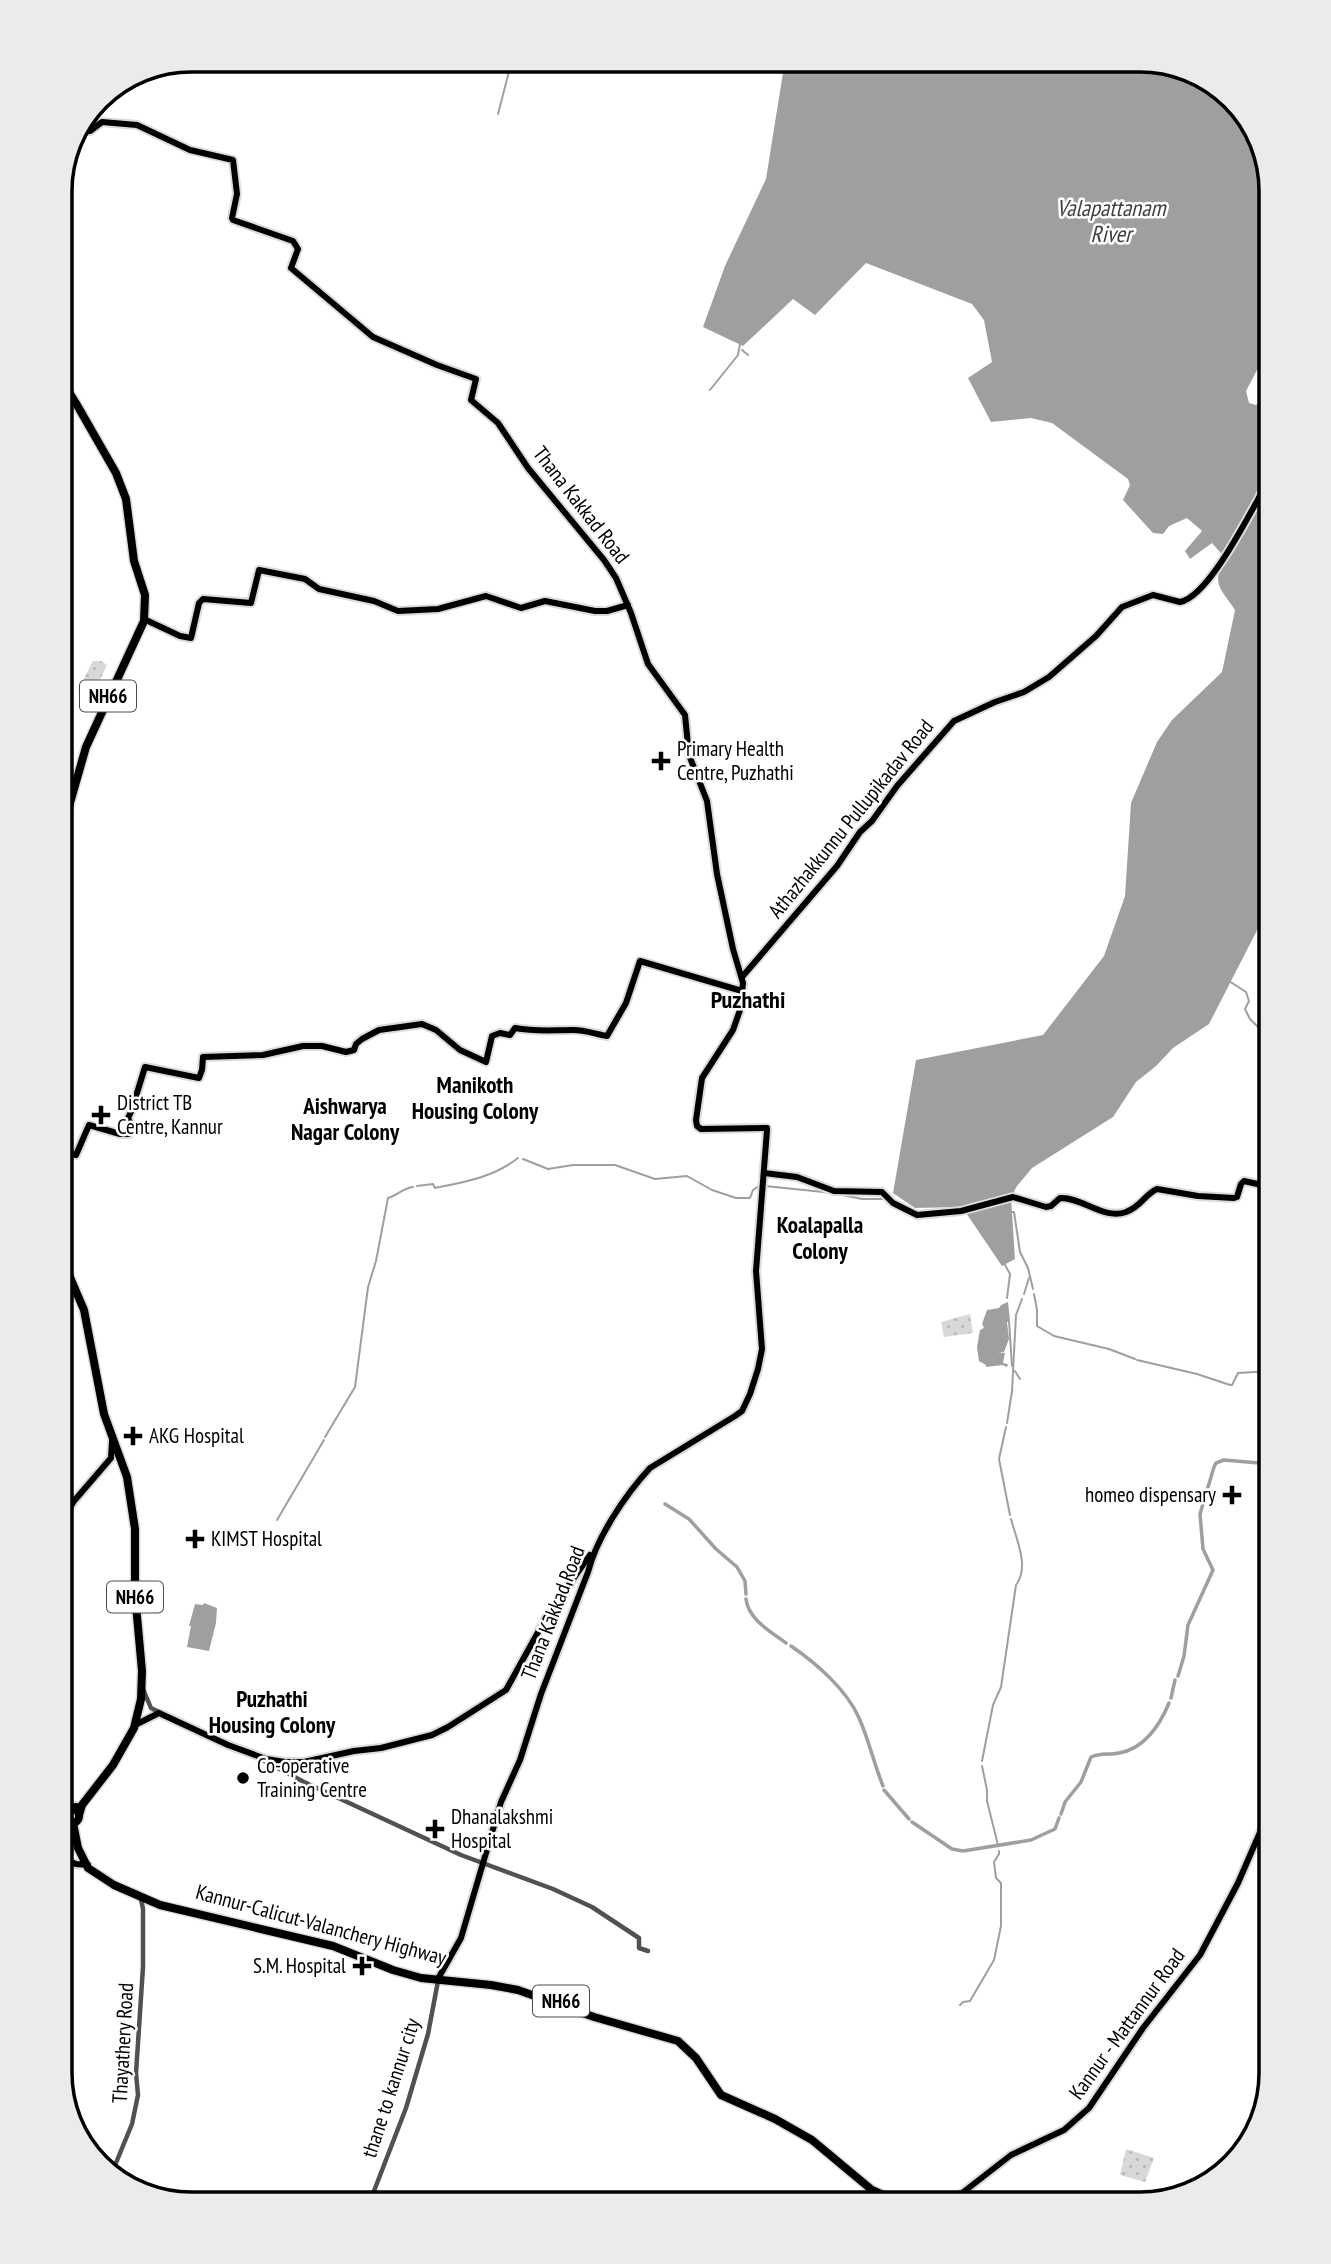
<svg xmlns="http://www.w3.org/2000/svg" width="1331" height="2264" font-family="'PT Sans Narrow',sans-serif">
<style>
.park{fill:url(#park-dots)}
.water{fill:#9f9f9f}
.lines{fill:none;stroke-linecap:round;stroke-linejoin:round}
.stream{stroke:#9f9f9f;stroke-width:2}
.canal{stroke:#9f9f9f;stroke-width:3.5}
.major-casing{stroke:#dbdbdb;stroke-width:10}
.highway-casing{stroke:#dbdbdb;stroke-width:11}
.minor{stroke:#515151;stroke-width:4.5}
.major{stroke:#000;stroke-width:6}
.highway{stroke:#000;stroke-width:8}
.poi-dot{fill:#000;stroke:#fff;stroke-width:2.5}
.labels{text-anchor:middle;stroke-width:5;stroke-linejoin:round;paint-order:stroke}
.shield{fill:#fff;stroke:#4c4c4c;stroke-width:2}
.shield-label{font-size:19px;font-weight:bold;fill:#000}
.street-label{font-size:21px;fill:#000;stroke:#fff}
.poi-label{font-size:21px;fill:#000;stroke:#fff;text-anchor:start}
.water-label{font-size:23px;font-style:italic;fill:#404040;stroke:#fff}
.neighbourhood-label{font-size:23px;font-weight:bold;fill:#000;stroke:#fff}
.quarter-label{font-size:24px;font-weight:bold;fill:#000;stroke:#fff}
.rim{fill:none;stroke:#000;stroke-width:3.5}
</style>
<defs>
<pattern id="park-dots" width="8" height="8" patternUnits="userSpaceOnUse" patternTransform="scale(1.75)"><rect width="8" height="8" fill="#d8d8d8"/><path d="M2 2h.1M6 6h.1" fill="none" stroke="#b8b8b8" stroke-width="1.8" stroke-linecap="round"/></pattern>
</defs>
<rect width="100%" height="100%" fill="#fff"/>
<g class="park">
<polygon points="93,661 101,661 107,665 91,698 83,698 78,690"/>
<polygon points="970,1314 973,1333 944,1337 941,1322"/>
<polygon points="1126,2149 1154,2158 1145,2182 1120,2175"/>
</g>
<g class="water">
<path d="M785,60H1149L1214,82L1258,133L1271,191V347L1268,349L1246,391L1249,403L1256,405L1266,396H1271V903L1209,1024L1173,1048L1156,1066L1136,1082L1113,1117L1032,1168L1017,1186L1011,1197L1015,1259L1002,1266L962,1207L915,1208L893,1193L916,1060L1043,1035L1104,956L1125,896L1131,803L1157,742L1172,720L1222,672L1235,610C1221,589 1210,583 1226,559L1212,543L1190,559L1185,551L1202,531L1187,518L1169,526L1163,534L1153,533L1123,500L1130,485L1128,479L1052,423L1031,418L991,422L968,378L992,362L984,320L972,304L866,263L815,315L793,299L743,346L703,327L725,266L766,179Z"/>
<polygon points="1008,1302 1010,1321 1007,1322 1009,1339 1004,1352 998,1352 1005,1353 1003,1363 1008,1364 1007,1367 1002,1365 986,1367 986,1365 979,1361 977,1347 980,1330 984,1328 982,1324 987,1310 999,1308 1001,1305"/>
<polygon points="204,1603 217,1608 216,1623 209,1651 187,1647 191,1626 189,1626 195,1604 203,1605"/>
</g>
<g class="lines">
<g class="stream">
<polyline points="93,109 108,91"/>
<polyline points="498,114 512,60"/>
<polyline points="742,350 748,355"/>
<polyline points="710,390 738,355 740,344"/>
<polyline points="1229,981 1246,992 1249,1001 1245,1009 1250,1019 1261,1030"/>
<polyline points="523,1159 548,1169 573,1165 615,1165 655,1179 687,1176 712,1190 736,1198 750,1198 753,1190 759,1186"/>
<path d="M417,1186L433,1184L435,1188C465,1182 494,1177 518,1158"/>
<polyline points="765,1186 833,1193"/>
<polyline points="838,1194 862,1199 885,1199"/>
<polyline points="1011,1212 1014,1212 1020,1252 1028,1268 1033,1289"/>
<polyline points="1004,1263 1010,1274 1007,1298"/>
<polyline points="1024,1294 1029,1278"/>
<polyline points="1034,1294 1037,1310 1037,1326 1054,1336 1109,1349 1135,1359"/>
<polyline points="1009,1321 1012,1366"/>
<polyline points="1137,1360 1197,1374 1230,1385 1232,1385 1238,1373 1271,1371"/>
<polyline points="1015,1371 1020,1379"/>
<polyline points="1007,1423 1012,1391 1016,1315 1022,1299"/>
<polyline points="1006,1427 999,1459 1010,1515"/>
<path d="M325,1437L355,1387L368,1287L376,1261L388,1198C398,1195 403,1188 413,1187"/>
<polyline points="277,1520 324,1440"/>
<path d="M982,1761L993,1705L1001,1687L1016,1585C1030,1567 1016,1539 1011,1519"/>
<polyline points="982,1766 987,1790 987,1801 998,1845"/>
<polyline points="960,2005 963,2002 970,2001 994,1960 1001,1926 1001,1883 996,1878 994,1862 999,1854 999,1851"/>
</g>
<g class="canal">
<polyline points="665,1504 689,1519 716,1549 737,1567 745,1581 746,1594"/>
<path d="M746,1599C748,1619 771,1632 786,1643"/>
<path d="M791,1646C816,1663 847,1690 859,1718C869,1740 874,1764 883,1786"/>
<polyline points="1178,1676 1184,1656 1188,1625 1213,1570 1203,1549 1200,1514 1214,1467 1216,1463 1224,1460 1271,1464"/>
<polyline points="1171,1698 1175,1680"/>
<polyline points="884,1790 909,1819"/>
<path d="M1061,1814L1065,1802L1081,1782L1091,1757C1100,1753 1109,1755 1119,1753C1144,1749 1160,1725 1169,1703"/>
<polyline points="912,1822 952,1849 963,1851 1031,1840 1055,1829 1059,1818"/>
</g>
<g class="major-casing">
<g id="major">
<path d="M83,131H90L102,122L137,125L190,150L233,160L237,194L232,218L233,220L293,241L298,249L291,268L373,337L437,365L476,379L471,400L498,423L528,468L604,560L616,578L631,613L648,664L685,715L689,755L707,801L717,874L733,949L743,983L740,1010L733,1030L702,1078L696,1120L697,1126L701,1129L767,1128V1130L756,1271L762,1349L758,1369L750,1394L742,1411L735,1416L650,1468C625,1495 597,1537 588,1572L541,1694L520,1760L501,1802L461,1938L439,1977"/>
<polyline points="146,620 180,636 191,638 199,603 203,599 251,603 259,570 305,579 319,589 374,601 398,611 438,609 486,596 521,608 545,601 595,611 607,611 628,605"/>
<path d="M742,977L837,866L860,832L872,821L897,786L954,721L995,702L1024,692L1049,677L1096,636L1122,607L1153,595L1180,602C1211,596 1254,504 1271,476"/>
<path d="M60,1151L76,1155L89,1125L120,1134H129L131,1125L128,1118L136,1102L137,1093L145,1067L199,1078L202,1070L203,1057L263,1055L303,1046H322L346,1052L354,1050L356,1044L362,1039L379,1030L422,1024L436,1030L460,1050L486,1062L492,1036L500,1033L510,1035L515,1028C536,1032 553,1030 573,1030C585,1030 595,1034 607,1036L626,1003L640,961L742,991"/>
<path d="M764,1173L797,1177L834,1191L882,1192L893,1203L917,1215L961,1211L1013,1197L1046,1207L1051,1206L1060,1198C1082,1197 1103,1220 1126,1212C1142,1206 1144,1195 1157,1189L1198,1196L1234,1198L1237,1197L1241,1184L1244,1181L1271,1187"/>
<polyline points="60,1524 74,1501 111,1458 112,1442"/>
<polyline points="135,1725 159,1713 228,1745 266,1759 285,1762 304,1762 354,1751 381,1748 432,1735 448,1727 506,1690 547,1616 590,1555"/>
<polyline points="60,1804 67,1808 76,1806"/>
<polyline points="60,1822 60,1813"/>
<polyline points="60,1829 71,1823"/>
<polyline points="60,1857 76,1864 88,1865"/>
<polyline points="948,2204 1011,2155 1064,2130 1089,2108 1143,2028 1200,1955 1238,1883 1271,1807"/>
</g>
</g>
<g class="highway-casing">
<g id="highway">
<polyline points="60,838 86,747 144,621 145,595 134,561 126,499 116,473 77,405 70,394 60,387"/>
<polyline points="60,1254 84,1310 104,1414 127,1477 135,1529 135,1594 142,1671 141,1699 134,1728 113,1765 82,1805 79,1815"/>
<circle cx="72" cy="1816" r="7"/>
<polyline points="73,1823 78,1848 88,1868 114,1885 160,1905 333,1946 393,1970 421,1978 491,1985 518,1990 594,2017 678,2041 696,2058 721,2095 775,2119 812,2140 872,2190 892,2199 912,2204"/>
<polyline points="942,2204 965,2202 1003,2204"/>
</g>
</g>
<g class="minor">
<polyline points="143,1689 151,1708 159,1712"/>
<polyline points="263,1760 304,1782 461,1855 553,1889 592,1907 639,1938 639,1948 648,1951"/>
<polyline points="111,2175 132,2124 138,2095 136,2073 143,1967 143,1909 141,1899"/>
<polyline points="369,2204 406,2108 428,2034 438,1981"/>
</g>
<use href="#major" class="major"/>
<use href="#highway" class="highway"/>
</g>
<g class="poi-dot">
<path d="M657.5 750.5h7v7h7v7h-7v7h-7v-7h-7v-7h7z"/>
<path d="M97.5 1104.5h7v7h7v7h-7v7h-7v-7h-7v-7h7z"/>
<path d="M129.5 1425.5h7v7h7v7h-7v7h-7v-7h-7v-7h7z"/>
<path d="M1228.5 1484.5h7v7h7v7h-7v7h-7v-7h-7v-7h7z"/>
<path d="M191.5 1528.5h7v7h7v7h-7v7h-7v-7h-7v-7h7z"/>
<circle cx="243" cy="1778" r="7"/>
<path d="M431.5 1818.5h7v7h7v7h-7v7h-7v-7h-7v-7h7z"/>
<path d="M358.5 1955.5h7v7h7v7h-7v7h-7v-7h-7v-7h7z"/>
</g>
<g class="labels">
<g class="shield">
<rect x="80" y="680.5" width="56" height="31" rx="5"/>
<rect x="107" y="1581.5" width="56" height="31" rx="5"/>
<rect x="533" y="1985.5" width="56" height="31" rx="5"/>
</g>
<g class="shield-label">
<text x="108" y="703">NH66</text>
<text x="135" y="1604">NH66</text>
<text x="561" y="2008">NH66</text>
</g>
<g class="street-label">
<text transform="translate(581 505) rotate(52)" y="7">Thana Kakkad Road</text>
<text transform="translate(851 819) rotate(-51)" y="7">Athazhakkunnu Pullupikadav Road</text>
<text transform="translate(553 1613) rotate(-69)" y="7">Thana Kakkad Road</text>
<text transform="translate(321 1925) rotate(15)" y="7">Kannur-Calicut-Valanchery Highway</text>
<text transform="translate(1127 2024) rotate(-54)" y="7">Kannur - Mattannur Road</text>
<text transform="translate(123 2043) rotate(-87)" y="7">Thayathery Road</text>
<text transform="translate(391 2088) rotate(-72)" y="7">thane to kannur city</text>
</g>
<g class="poi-label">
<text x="677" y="756">Primary Health<tspan x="677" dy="24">Centre, Puzhathi</tspan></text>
<text x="117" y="1110">District TB<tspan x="117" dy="24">Centre, Kannur</tspan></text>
<text x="149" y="1443">AKG Hospital</text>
<text x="1216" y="1502" text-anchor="end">homeo dispensary</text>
<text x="211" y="1546">KIMST Hospital</text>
<text x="257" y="1773">Co-operative<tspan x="257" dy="24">Training Centre</tspan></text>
<text x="451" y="1824">Dhanalakshmi<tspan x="451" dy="24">Hospital</tspan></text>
<text x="346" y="1973" text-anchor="end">S.M. Hospital</text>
</g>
<g class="water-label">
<text x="1111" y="216">Valapattanam<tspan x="1111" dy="26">River</tspan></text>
</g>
<g class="neighbourhood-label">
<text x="475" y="1093">Manikoth<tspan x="475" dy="26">Housing Colony</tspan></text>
<text x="345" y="1114">Aishwarya<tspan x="345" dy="26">Nagar Colony</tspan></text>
<text x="820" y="1233">Koalapalla<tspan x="820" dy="26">Colony</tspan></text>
<text x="272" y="1707">Puzhathi<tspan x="272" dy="26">Housing Colony</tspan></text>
</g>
<g class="quarter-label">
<text x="748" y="1008">Puzhathi</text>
</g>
</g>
<path d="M0 0H1331V2264H0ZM191 72H1140A119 119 0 0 1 1259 191V2073A119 119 0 0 1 1140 2192H191A119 119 0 0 1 72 2073V191A119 119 0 0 1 191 72Z" fill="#ebebeb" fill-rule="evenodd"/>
<path class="rim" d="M191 72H1140A119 119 0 0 1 1259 191V2073A119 119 0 0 1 1140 2192H191A119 119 0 0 1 72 2073V191A119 119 0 0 1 191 72Z"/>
</svg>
